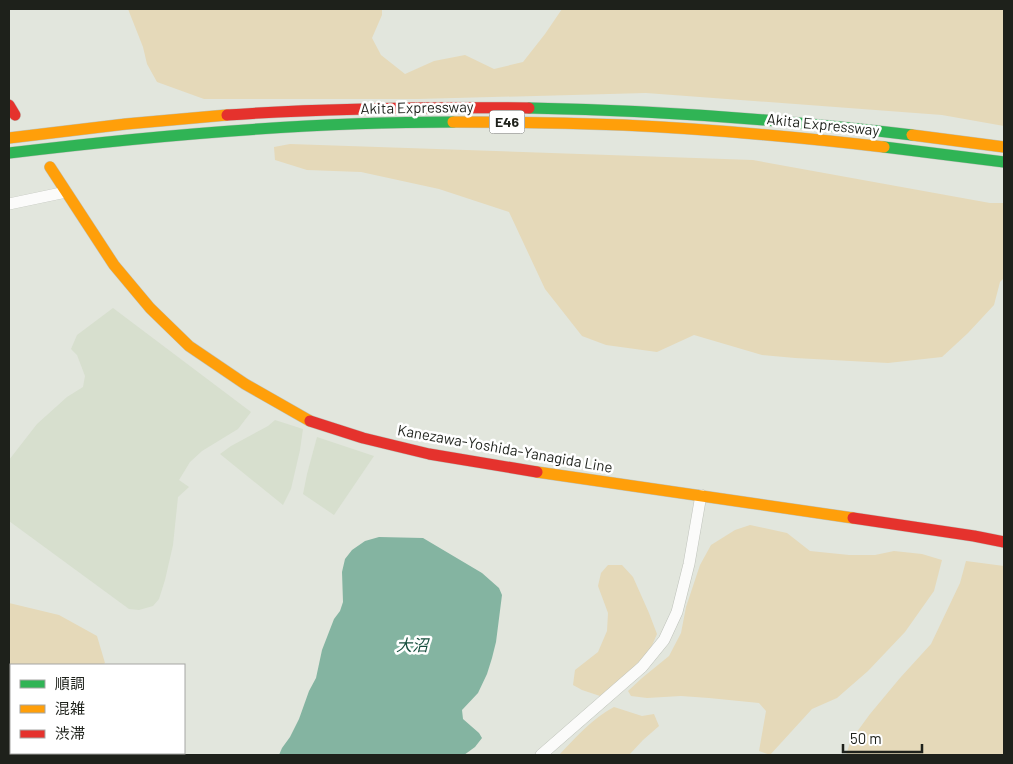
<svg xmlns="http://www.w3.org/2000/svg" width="1013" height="764" font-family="Barlow,'Noto Sans JP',sans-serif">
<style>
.built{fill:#d7dfce}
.green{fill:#e5d9b9}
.water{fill:#84b4a1}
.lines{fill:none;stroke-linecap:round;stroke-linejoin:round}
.street-casing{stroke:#bec2ba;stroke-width:12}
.fast-casing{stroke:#bec2ba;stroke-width:12}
.slow-casing{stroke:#bec2ba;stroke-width:12}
.jam-casing{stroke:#bec2ba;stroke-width:12}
.street{stroke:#fbfbfa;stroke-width:11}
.fast{stroke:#30b455;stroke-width:11}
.slow{stroke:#ff9f0a;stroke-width:11}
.jam{stroke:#e5322d;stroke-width:11}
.labels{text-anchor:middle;stroke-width:5;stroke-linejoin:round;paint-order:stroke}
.shield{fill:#fff;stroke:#62645f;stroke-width:1}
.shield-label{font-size:14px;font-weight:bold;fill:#1e211b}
.street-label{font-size:15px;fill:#1e211b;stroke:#fff}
.water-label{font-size:16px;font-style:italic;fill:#164e3d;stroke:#fff}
</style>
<rect width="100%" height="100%" fill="#e2e6dd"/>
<g class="built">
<polygon points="113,308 251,412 238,429 202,451 190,462 179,480 189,487 178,497 173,545 165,580 159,599 153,606 139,610 129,609 9,521 9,460 37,424 67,397 83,387 85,376 77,355 71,349 77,335"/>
<polygon points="275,420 303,429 300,450 291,489 283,505 220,454 231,446 268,426"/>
<polygon points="317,437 374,456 334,515 303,494 307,474"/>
</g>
<g class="green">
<polygon points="128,9 382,9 382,15 372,38 381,55 405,74 434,61 465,55 494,69 523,62 545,34 562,9 1004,9 1004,126 942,115 646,93 418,99 204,99 157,82 147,64 143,47"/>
<polygon points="290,144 753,160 990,203 1004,203 1004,278 1000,282 994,305 968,333 942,357 888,363 795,358 762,355 694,335 657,352 606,345 582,336 545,289 509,212 439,189 361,172 307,170 275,160 274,147"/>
<polygon points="750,525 787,533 810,551 849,555 875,555 894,551 922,554 942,560 934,591 905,632 868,671 837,698 812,709 770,755 759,751 766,711 759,703 709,698 681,696 647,698 631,696 628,691 642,678 669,656 681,633 686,607 700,565 711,545 735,530"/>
<polygon points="966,561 1004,566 1004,755 846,755 851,740 870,714 900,678 931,644 960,583"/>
<polygon points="608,565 622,565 633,577 649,613 657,634 650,650 621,680 600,696 582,690 573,685 575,670 598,652 607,631 608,613 598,586 601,573"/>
<polygon points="9,603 59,615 97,636 105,663 102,665 11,665 11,710 9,710"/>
<path d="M614,707L642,716L654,714L659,726L643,740L629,755H559C575,738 593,718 614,707Z"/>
</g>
<polygon class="water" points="379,537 423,538 482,573 499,588 502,595 496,642 492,658 487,674 478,693 462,710 463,719 479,733 482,738 475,747 464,755 279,755 282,748 290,737 299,719 309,691 316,678 322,650 334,619 340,611 343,602 342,572 345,559 352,550 365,541"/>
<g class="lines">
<g class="street-casing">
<g id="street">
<polyline points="9,204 66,192"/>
<polyline points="541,755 642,667 664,640 677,612 689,564 701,495"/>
</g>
</g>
<g class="fast-casing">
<g id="fast">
<path d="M529,108C657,110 785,120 912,135"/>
<polyline points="884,147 1004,162"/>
<path d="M9,153C157,135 304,122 453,122"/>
</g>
</g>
<g class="slow-casing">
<g id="slow">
<path d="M453,122C510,122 566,123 623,125C710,129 797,137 884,147"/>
<polyline points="912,135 1004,147"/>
<polyline points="9,138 126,124 227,115"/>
<polyline points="50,167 114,265 150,308 189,346 245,384 310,421"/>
<polyline points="537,472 853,518"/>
</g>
</g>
<g class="jam-casing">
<g id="jam">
<polyline points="9,105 15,115"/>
<path d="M227,115C327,108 428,107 529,108"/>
<polyline points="310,421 363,438 429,454 537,472"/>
<polyline points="853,518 974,536 1004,542"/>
</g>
</g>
<use href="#street" class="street"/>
<use href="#fast" class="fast"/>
<use href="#slow" class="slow"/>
<use href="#jam" class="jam"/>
</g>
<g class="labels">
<rect class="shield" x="489.5" y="110.5" width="35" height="23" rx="4"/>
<g class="shield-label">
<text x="507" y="127">E46</text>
</g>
<g class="street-label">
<text transform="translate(417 108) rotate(-1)" y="5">Akita Expressway</text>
<text transform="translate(823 125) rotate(6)" y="5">Akita Expressway</text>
<text transform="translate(505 449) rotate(10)" y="5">Kanezawa-Yoshida-Yanagida Line</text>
</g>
<g class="water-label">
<text x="412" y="651">大沼</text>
</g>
</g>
<rect width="1013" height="764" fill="none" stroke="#1e211b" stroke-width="20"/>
<rect x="10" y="664" width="175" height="90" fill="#ffffff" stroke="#a5a6a4"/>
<rect x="20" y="680" width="25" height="8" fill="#30b455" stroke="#a5a6a4"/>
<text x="55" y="689" font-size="15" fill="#1e211b">順調</text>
<rect x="20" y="705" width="25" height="8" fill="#ff9f0a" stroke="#a5a6a4"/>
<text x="55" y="714" font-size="15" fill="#1e211b">混雑</text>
<rect x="20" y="730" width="25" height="8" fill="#e5322d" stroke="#a5a6a4"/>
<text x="55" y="739" font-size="15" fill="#1e211b">渋滞</text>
<path d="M843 744v8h79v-8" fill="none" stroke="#1e211b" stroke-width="2.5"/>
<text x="850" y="744" font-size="15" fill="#1e211b" stroke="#ffffff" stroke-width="4" paint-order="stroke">50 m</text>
</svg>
